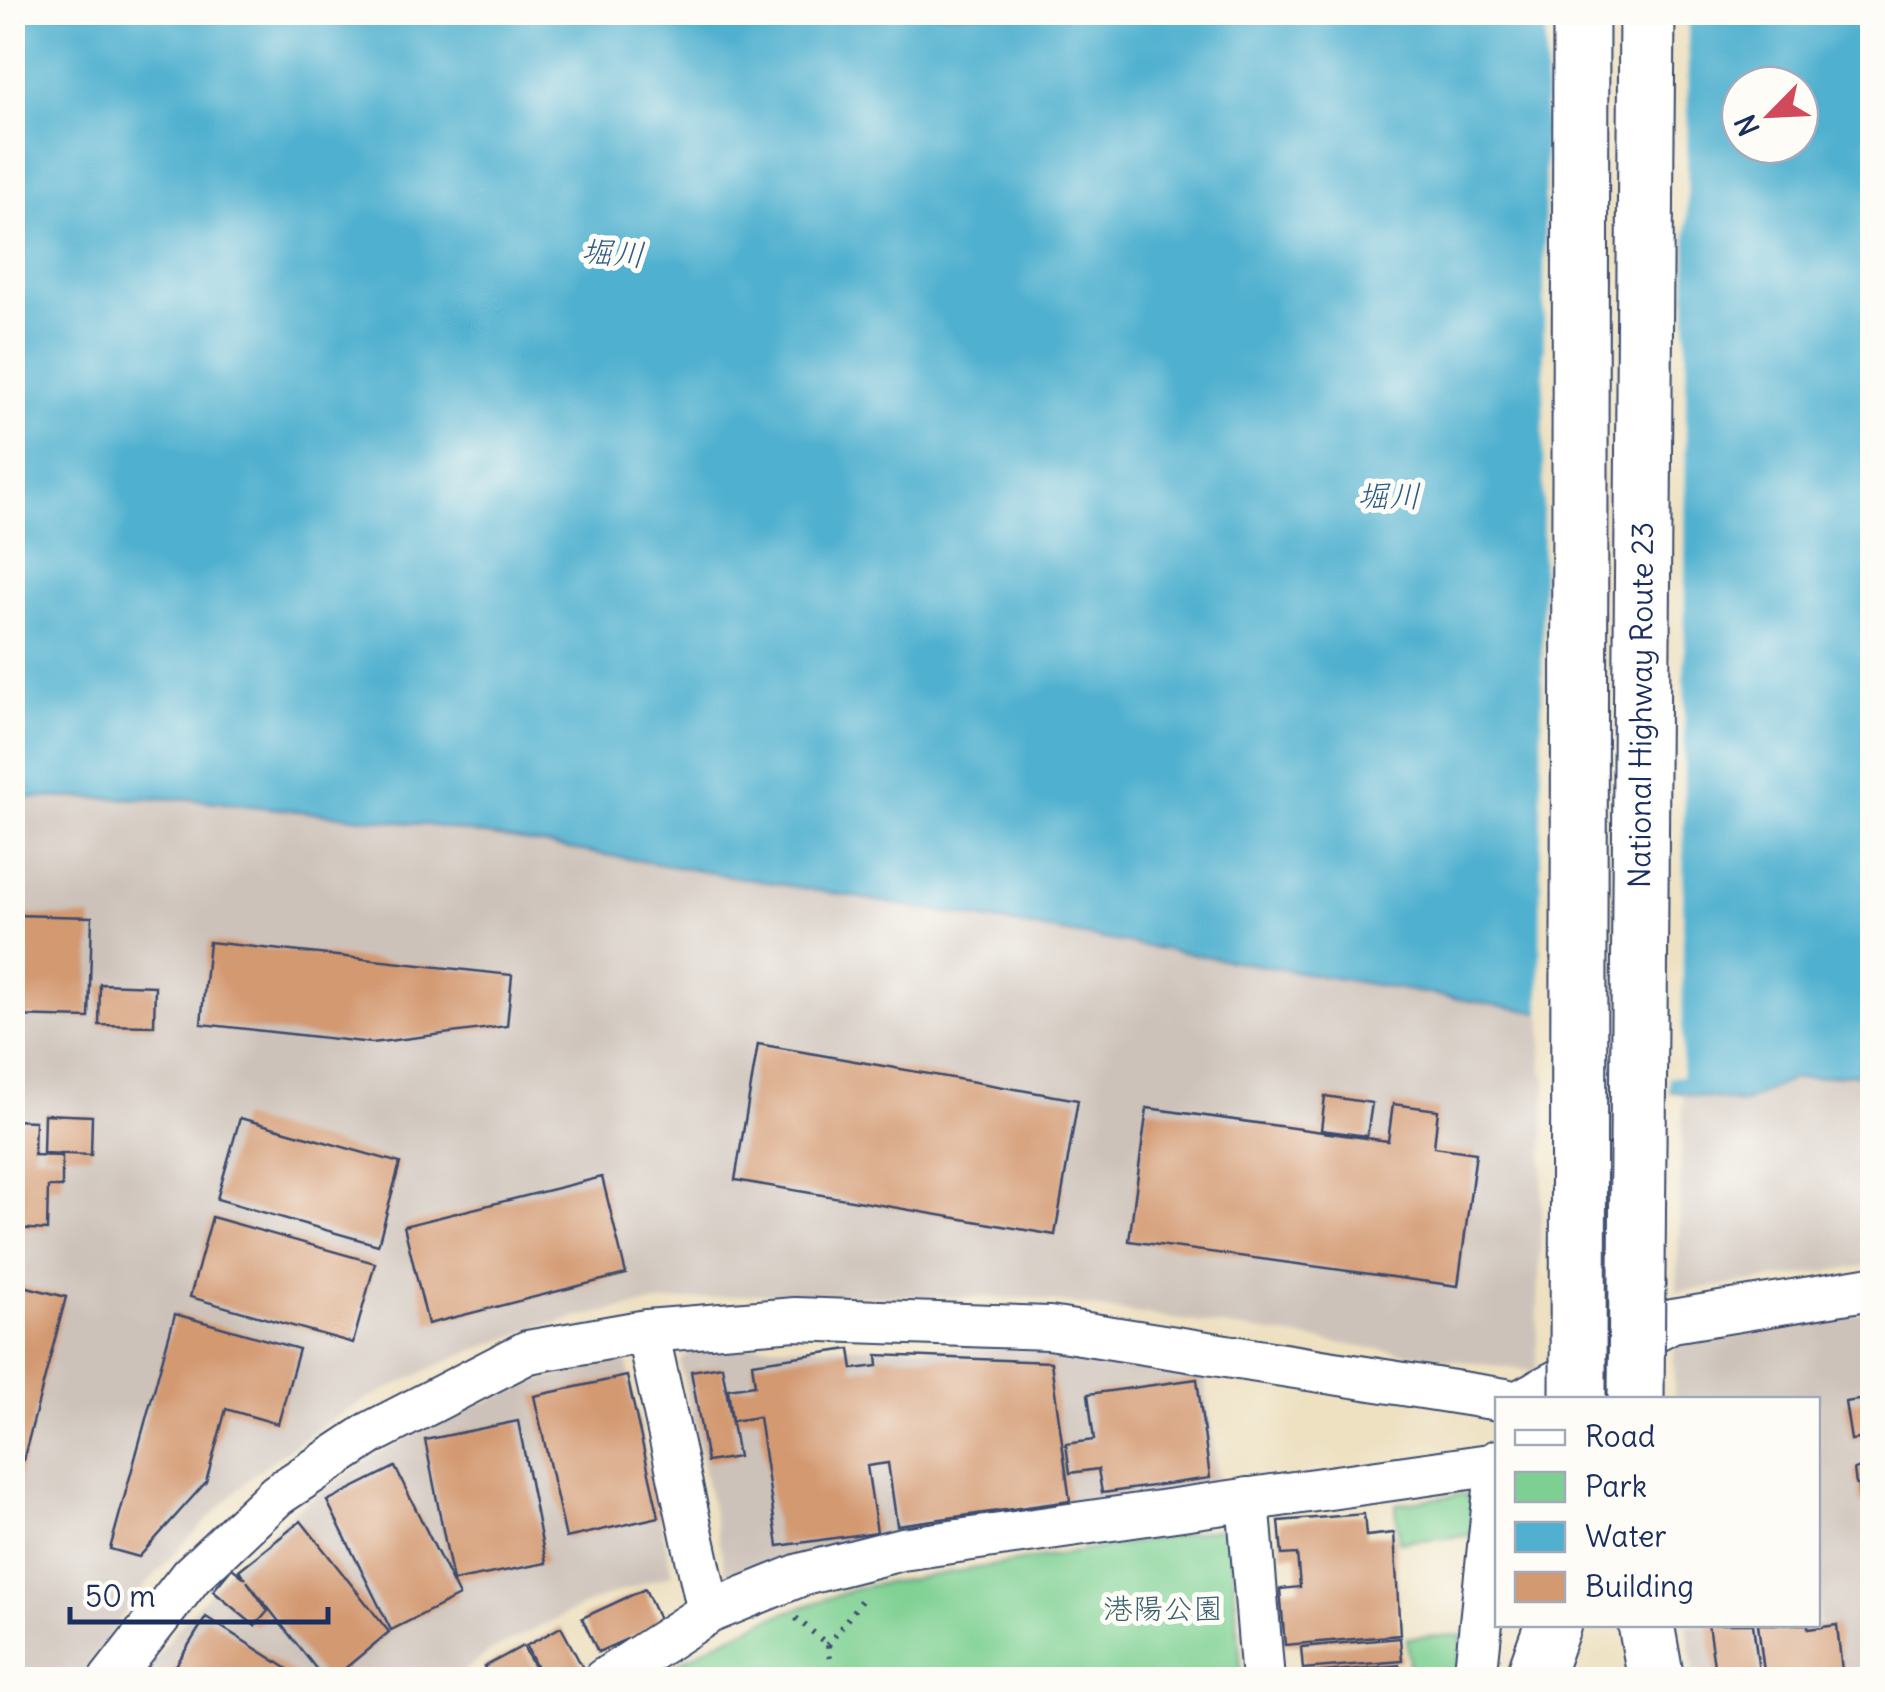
<svg xmlns="http://www.w3.org/2000/svg" width="1885" height="1692" viewBox="0 0 1885 1692" font-family="Delius,'Klee One',sans-serif">
  <style>
    .industrial { fill: #cdc2b9 }
    .green { fill: #7ed092; stroke: #4c8078; stroke-width: 2.5 }
    .water { fill: #50b0cf; stroke: #367096; stroke-width: 2.5; fill-rule: evenodd }
    .pier { fill: #eee1c2 }
    .building { fill: #d39971 }
    .lines { fill: none; stroke-linecap: round; stroke-linejoin: round }
    .minor-casing { stroke: #3b4a6d; stroke-width: 46 }
    .highway-casing { stroke: #3b4a6d; stroke-width: 59 }
    .path { stroke: #3b4a6d; stroke-width: 6; stroke-dasharray: 2.5 8; stroke-linecap: butt }
    .minor { stroke: #fff; stroke-width: 42 }
    .highway { stroke: #fff; stroke-width: 55 }
    .highway-bridge-casing { stroke: #3b4a6d; stroke-width: 59; stroke-linecap: butt }
    .highway-bridge { stroke: #fff; stroke-width: 55 }
    .labels { text-anchor: middle; stroke-width: 10; stroke-linejoin: round; paint-order: stroke }
    .street-label { font-size: 30px; fill: #1b2f5e; stroke: #fdfcf7 }
    .park-label { font-size: 30px; fill: #395f6e; stroke: #fdfcf7 }
    .water-label { font-size: 32px; font-style: italic; fill: #2e5c86; stroke: #fdfcf7 }
  </style>
  <rect width="100%" height="100%" fill="#fdfcf7"/>
  <filter id="ink" filterUnits="userSpaceOnUse"><feTurbulence type="fractalNoise" baseFrequency=".01" numOctaves="2"/><feDisplacementMap in="SourceGraphic" scale="20" xChannelSelector="R" yChannelSelector="G"/><feConvolveMatrix kernelMatrix="1 2 1 2 8 2 1 2 1" color-interpolation-filters="sRGB"/></filter>
  <filter id="wash" filterUnits="userSpaceOnUse"><feTurbulence type="fractalNoise" baseFrequency=".0048" numOctaves="4" result="noise"/><feDisplacementMap in="SourceGraphic" scale="40" xChannelSelector="R" yChannelSelector="G"/><feGaussianBlur stdDeviation="2.25" result="paint"/><feColorMatrix in="noise" values="0 0 0 0 0 0 0 0 0 0 0 0 0 0 0 0 0 1.4 0 .05"/><feComposite in="paint" operator="in"/></filter>
  <g filter="url(#wash)">
    <rect width="100%" height="100%" fill="#eee1c2"/>
    <g class="industrial">
      <path d="M13 797 188 799 428 825 1548 1014 1536 1372 1030 1298 755 1294 647 1304 583 1316 522 1333 456 1357 367 1399 324 1425 254 1474 185 1542 139 1593 79 1679 13 1680Z"/>
      <path d="M1856 1074 1872 1091V1265L1677 1292 1683 1093 1742 1103 1792 1079Z"/>
      <path d="M1872 1311V1679H1695L1687 1625 1818 1624V1400L1674 1399V1346L1722 1333Z"/>
      <path d="M751 1345 1028 1349 1204 1377 1219 1486 743 1585 727 1578 680 1362 689 1350Z"/>
      <path d="M626 1357 672 1574 593 1601 492 1650 454 1679 140 1680 176 1630 231 1567 296 1509 380 1452 454 1414 538 1381Z"/>
    </g>
    <g class="green">
      <path d="M1464 1494 1478 1508 1472 1535 1399 1542 1396 1504Z"/>
      <path d="M1217 1529 1230 1538 1242 1679 648 1680 715 1643 770 1618 862 1587Z"/>
      <path d="M1462 1635 1459 1679H1410L1407 1638Z"/>
    </g>
    <path class="water" d="M13 13H1872V1091L1856 1074 1792 1079 1742 1103 1547 1071 1548 1014 428 825 188 799 13 797ZM1740 85H1800V145H1740Z"/>
    <path class="pier" d="M1546 13H1688L1682 1076 1669 1077V1096L1546 1076 1542 1072 1543 1018 1540 1017Z"/>
    <g id="blocks">
      <g class="building">
        <path d="M12 915 92 917 89 1018 12 1016Z"/>
        <path d="M209 942 512 975 507 1026 372 1043 201 1024Z"/>
        <path d="M100 984 155 986 154 1026 99 1025Z"/>
        <path d="M758 1044 1078 1100 1055 1235 735 1180Z"/>
        <path d="M1325 1096 1372 1103 1367 1136 1321 1130Z"/>
        <path d="M1393 1104 1438 1110 1434 1147 1476 1153 1458 1286 1129 1241 1147 1108 1388 1141Z"/>
        <path d="M44 1114 92 1116 91 1155 43 1153Z"/>
        <path d="M240 1118 400 1163 378 1245 217 1199Z"/>
        <path d="M12 1120 35 1121 34 1155 62 1156V1187H48L47 1230 12 1228Z"/>
        <path d="M602 1177 626 1274 428 1324 404 1226Z"/>
        <path d="M212 1217 375 1263 353 1343 190 1297Z"/>
        <path d="M12 1283 66 1297 14 1495H12Z"/>
        <path d="M175 1314 299 1349 278 1424 226 1409 206 1482 139 1557 110 1549Z"/>
        <path d="M850 1349 853 1369 878 1366 877 1355 1051 1362 1070 1501 897 1525 888 1463 867 1466 877 1532 778 1546 759 1417 732 1421 728 1389 755 1385 752 1363Z"/>
        <path d="M722 1366 738 1457 707 1462 691 1371Z"/>
        <path d="M627 1376 659 1517 566 1538 534 1396Z"/>
        <path d="M1197 1379 1210 1478 1102 1493 1098 1469 1070 1473 1066 1444 1094 1440 1088 1394Z"/>
        <path d="M1872 1398V1437L1851 1440 1845 1402Z"/>
        <path d="M518 1421 546 1563 453 1581 425 1440Z"/>
        <path d="M1872 1466V1483L1856 1485 1854 1469Z"/>
        <path d="M395 1467 459 1596 391 1630 327 1501Z"/>
        <path d="M1872 1486V1502L1860 1504 1858 1488Z"/>
        <path d="M1364 1514 1366 1536 1394 1533 1400 1635 1285 1645 1280 1589 1300 1587 1297 1554 1282 1555 1279 1521Z"/>
        <path d="M301 1521 389 1632 331 1680H325L247 1581 268 1611 255 1626 213 1591 232 1568 246 1579 239 1570Z"/>
        <path d="M645 1589 661 1624 598 1652 582 1618Z"/>
        <path d="M206 1617 294 1673 290 1680H167Z"/>
        <path d="M1708 1624H1753L1760 1680H1716Z"/>
        <path d="M1758 1624H1808V1629L1837 1625 1843 1680H1765Z"/>
        <path d="M561 1627 585 1672 571 1680H543L526 1646Z"/>
        <path d="M1400 1638 1402 1661 1303 1669 1301 1647Z"/>
        <path d="M523 1646 541 1680H491L484 1667Z"/>
        <path d="M1399 1665 1400 1680H1288L1287 1675Z"/>
      </g>
    </g>
  </g>
  <g filter="url(#ink)">
    <use href="#blocks" fill-opacity="0" stroke="#3b4a6d" stroke-width="2.5"/>
    <g class="lines">
      <g class="minor-casing">
        <g id="minor">
          <path d="M647 1331 709 1612"/>
          <path d="M1522 1400 1672 1321 1872 1288"/>
          <path d="M1248 1499 1263 1680"/>
          <path d="M110 1680 191 1576 277 1495 371 1433 528 1352 647 1331 795 1319 1049 1328 1505 1400"/>
          <path d="M604 1680 709 1612 800 1575 902 1549 1497 1464"/>
          <path d="M1475 1680 1498 1461"/>
        </g>
      </g>
      <g class="highway-casing">
        <g id="highway">
          <path d="M1646 1624 1656 1680"/>
          <path d="M1533 1680 1553 1624"/>
        </g>
      </g>
      <g class="path">
        <path d="M796 1618 828 1645 833 1680"/>
        <path d="M828 1645 863 1598"/>
      </g>
      <use href="#minor" class="minor"/>
      <use href="#highway" class="highway"/>
      <g class="highway-bridge-casing">
        <g id="highway-bridge">
          <path d="M1578 1400 1581 12"/>
          <path id="s1" d="M1636 1400 1647 12"/>
        </g>
      </g>
      <use href="#highway-bridge" class="highway-bridge"/>
    </g>
  </g>
  <g class="labels">
    <g class="street-label">
      <text dy="10" stroke="none"><textPath href="#s1" startOffset="695">National Highway Route 23</textPath></text>
    </g>
    <g class="park-label">
      <text x="1163" y="1619">港陽公園</text>
    </g>
    <g class="water-label">
      <text transform="translate(613 253) rotate(4)" y="11">堀川</text>
      <text x="1389" y="507">堀川</text>
    </g>
  </g>
  <rect width="1885" height="1692" fill="none" stroke="#fdfcf7" stroke-width="50"/>
  <rect x="1495" y="1397" width="325" height="230" fill="#fdfcf7" stroke="#a3aaba" stroke-width="2.5"/>
  <rect x="1515" y="1430" width="50" height="15" fill="#ffffff" stroke="#a3aaba" stroke-width="2.5"/>
  <text x="1585" y="1447" font-size="30" fill="#1b2f5e">Road</text>
  <rect x="1515" y="1472" width="50" height="30" fill="#7ed092" stroke="#a3aaba" stroke-width="2.5"/>
  <text x="1585" y="1497" font-size="30" fill="#1b2f5e">Park</text>
  <rect x="1515" y="1522" width="50" height="30" fill="#50b0cf" stroke="#a3aaba" stroke-width="2.5"/>
  <text x="1585" y="1547" font-size="30" fill="#1b2f5e">Water</text>
  <rect x="1515" y="1572" width="50" height="30" fill="#d39971" stroke="#a3aaba" stroke-width="2.5"/>
  <text x="1585" y="1597" font-size="30" fill="#1b2f5e">Building</text>
  <g transform="translate(1770 115) rotate(246)"><circle r="48" fill="#fdfcf7" stroke="#a3aaba" stroke-width="2.5"/>
  <path d="M0-8L18 38L0 25L-18 38Z" fill="#d1495b"/>
  <text y="-15" font-size="28" font-weight="bold" text-anchor="middle" fill="#1b2f5e">N</text>
  </g>
  <path d="M70 1607v15h258v-15" fill="none" stroke="#1b2f5e" stroke-width="5"/>
  <text x="85" y="1607" font-size="30" fill="#1b2f5e" stroke="#fdfcf7" stroke-width="8" paint-order="stroke">50 m</text>
</svg>
